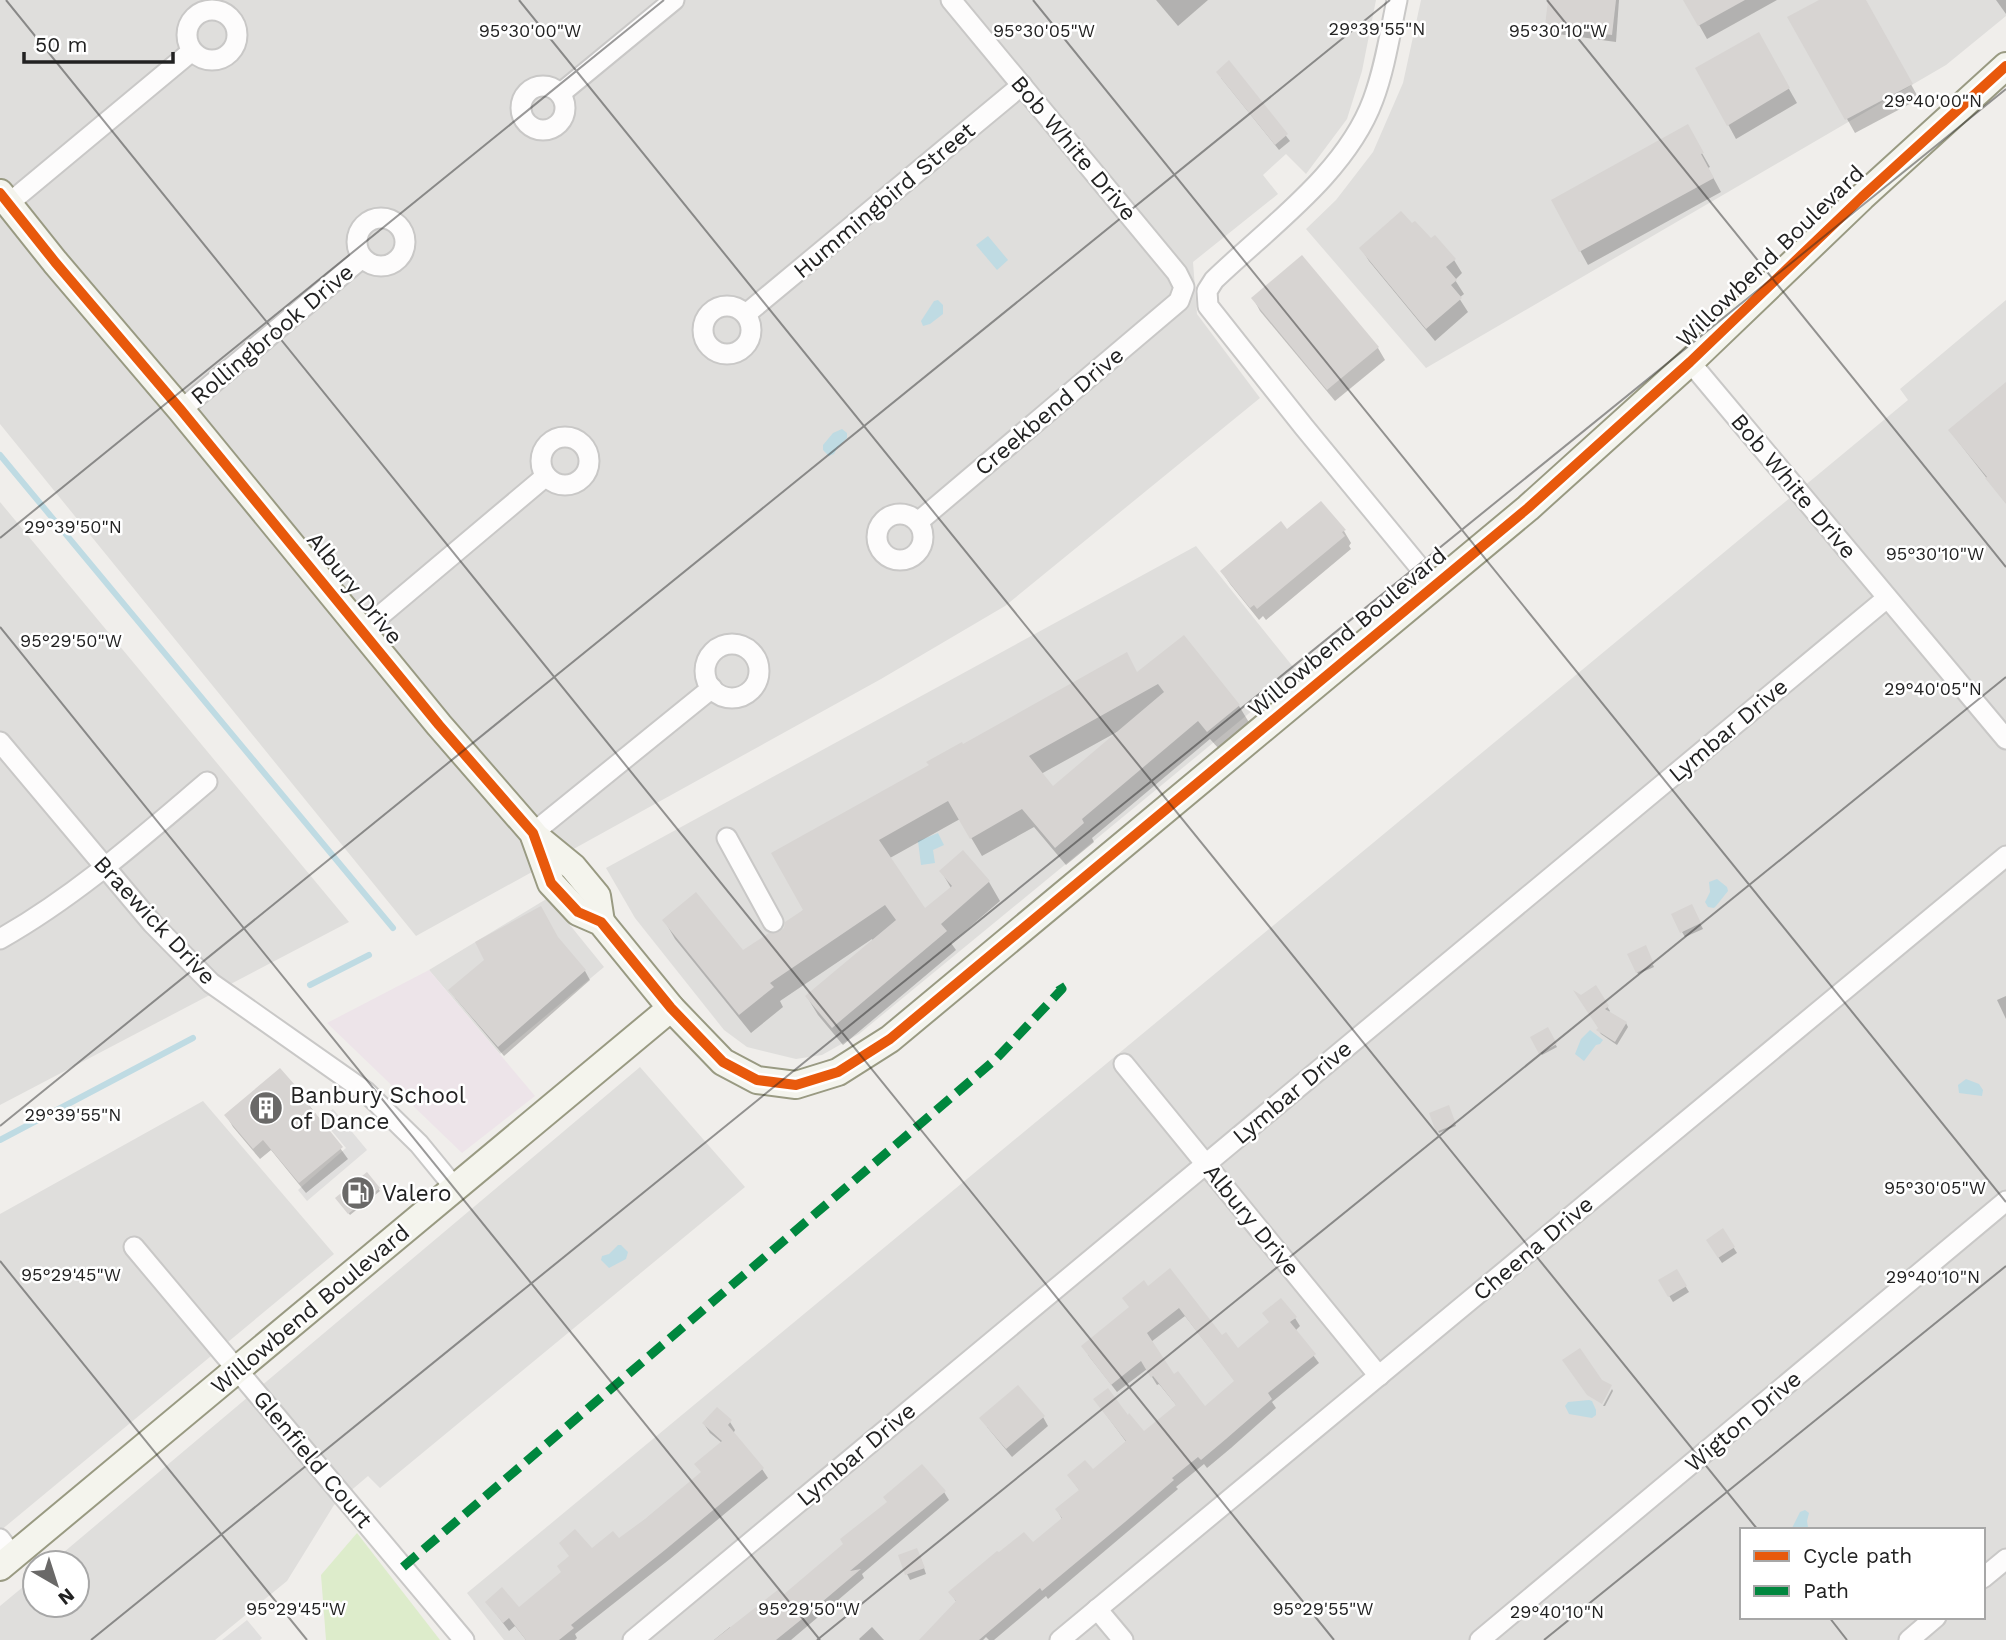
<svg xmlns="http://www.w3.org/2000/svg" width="2006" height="1640" viewBox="0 0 2006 1640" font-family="'Work Sans',sans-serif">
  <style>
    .residential { fill: #dfdedc; fill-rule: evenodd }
    .industrial { fill: #ede4e9 }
    .grass { fill: #ddeccb }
    .parking { fill: #e0dfde }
    .water { fill: #bfdbe3 }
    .shadow { fill: #0003; fill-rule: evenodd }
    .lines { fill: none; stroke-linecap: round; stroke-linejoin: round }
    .stream { stroke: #bfdbe3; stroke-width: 6 }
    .building { fill: #d7d4d2; fill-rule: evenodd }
    .street-casing { stroke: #c9c8c7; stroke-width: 23 }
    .secondary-casing { stroke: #999a82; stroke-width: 30 }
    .street { stroke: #fdfcfc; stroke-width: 19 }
    .secondary { stroke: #f4f4ed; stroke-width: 26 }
    .quiet { stroke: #00873e; stroke-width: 9; stroke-dasharray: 18 9; stroke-linecap: butt }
    .cycleway-casing { stroke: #fff; stroke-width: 15 }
    .cycleway { stroke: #e8590c; stroke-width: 10 }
    .ticks { fill: none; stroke: #222; stroke-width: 2; stroke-opacity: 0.45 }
    .labels { text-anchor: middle; stroke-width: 5; stroke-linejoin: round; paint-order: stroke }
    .street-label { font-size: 23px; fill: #222; stroke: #fff }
    .poi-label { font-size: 23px; fill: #222; stroke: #fff; text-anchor: start }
    .ticks-label { font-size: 18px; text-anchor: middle; fill: #222; stroke: #fff; stroke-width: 5; stroke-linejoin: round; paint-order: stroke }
  </style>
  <rect width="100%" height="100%" fill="#f0eeeb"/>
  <g class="residential">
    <path d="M0 0H1376L1362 71 1347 119 1306 174 1286 154 1263 175 1278 194 1193 262 1197 314 1260 398 1005 606 881 679 416 936 0 424Z"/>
    <path d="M1421 0H2006V16L1946 65 1426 368 1306 229 1336 200 1373 152 1403 83Z"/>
    <path d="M2006 300V1640H504L467 1593 1908 400 1900 389ZM1742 1530H1983V1617H1742Z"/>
    <path d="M0 502 349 922 0 1105Z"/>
    <path d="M1196 546 1298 673 859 1034 822 1055 796 1059 747 1047 724 1030 635 918 606 868Z"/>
    <path d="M548 898 604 967 500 1054 429 970Z"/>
    <path d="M640 1067 745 1187 380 1488 368 1476 334 1505 287 1581 215 1640H0V1606L35 1577V1605H77V1563H51Z"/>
    <path d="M203 1101 334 1254 0 1531V1214Z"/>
  </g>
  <path class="industrial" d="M429 970 535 1096 462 1153 327 1023Z"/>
  <path class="grass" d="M357 1533 440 1640H326L321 1575Z"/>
  <g class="parking">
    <path d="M333 1109 367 1150 307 1201 298 1190 346 1148 321 1118Z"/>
    <path d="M247 1620 262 1638 260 1640H222Z"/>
  </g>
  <g class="water">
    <path d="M988 236 1008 260 997 270 976 245Z"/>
    <path d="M938 300 943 305V314L930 324 923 326 921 321 934 301Z"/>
    <path d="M842 429 847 433V438L837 448 834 454 829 456 823 450V445L833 433Z"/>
    <path d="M938 833 944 845 933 850 935 863 921 865 918 841Z"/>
    <path d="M1717 879 1727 887 1728 891 1716 906 1714 908 1708 907 1705 902 1710 892 1709 882Z"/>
    <path d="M1590 1030 1603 1040 1600 1044 1596 1045 1584 1061 1575 1054 1581 1039Z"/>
    <path d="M1966 1079 1979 1084 1983 1090 1982 1096 1959 1093 1958 1085Z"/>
    <path d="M618 1245H621L628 1252 626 1259 609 1268 601 1260 602 1256 609 1254Z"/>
    <path d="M1589 1400 1592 1401 1596 1410V1415L1592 1418 1569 1414 1565 1406 1568 1402Z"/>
    <path d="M1805 1510 1809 1513 1807 1521 1808 1527 1804 1530H1791L1800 1512Z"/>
  </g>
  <g class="shadow">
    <path d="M1156 0H1208L1178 26Z"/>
    <path d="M1550 0H1619L1616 42 1551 33 1547 26Z"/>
    <path d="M1685 0H1777L1707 39Z"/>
    <path d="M1822 0H1865L1919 99 1855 133 1790 18Z"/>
    <path d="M1996 0H2006V14Z"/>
    <path d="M1758 34 1797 103 1736 139 1698 69Z"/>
    <path d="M1229 63 1290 141 1279 150 1221 78Z"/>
    <path d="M1687 127 1710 167 1708 168 1721 192 1588 265 1553 201Z"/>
    <path d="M1361 248 1454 260 1462 273 1455 280 1464 294 1459 298 1468 312 1435 341 1369 261Z"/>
    <path d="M1253 298 1378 348 1385 360 1335 401 1260 311Z"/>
    <path d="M2006 384V503L1950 431Z"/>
    <path d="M1344 531 1351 543 1349 546 1351 549 1266 620 1263 616 1259 620 1230 584 1222 572 1287 532Z"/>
    <path d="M1137 674 1239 706 1250 724 1219 749 1210 739 1092 838 1094 842 1066 865 1034 827 982 856 960 819 890 858 925 911 951 888 941 871 963 853 989 882 1000 901 951 943 956 950 843 1045 818 1015 807 997 873 941 872 939 780 1001 783 1007 751 1033 675 939 664 920 743 953 780 934 963 746ZM1117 732 1118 733 1053 788 1041 774Z"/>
    <path d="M1694 912 1703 929 1685 937 1682 932Z"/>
    <path d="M557 939 585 971 590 980 504 1056 456 999 450 990Z"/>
    <path d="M1645 948 1654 967 1638 974 1629 955Z"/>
    <path d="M1595 988 1610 1011 1608 1013 1626 1023 1628 1027 1617 1045 1601 1034 1598 1030 1600 1028 1582 997Z"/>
    <path d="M2006 996V1019L1997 1000Z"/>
    <path d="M1547 1029 1557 1047 1542 1055 1532 1037Z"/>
    <path d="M307 1102 348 1159 306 1193 271 1150 260 1159 233 1127 226 1115Z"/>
    <path d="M1448 1107 1456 1126 1439 1133 1431 1114Z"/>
    <path d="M367 1174 380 1191 350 1215 339 1201Z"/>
    <path d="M1723 1231 1737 1253 1722 1263 1708 1241Z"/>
    <path d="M1170 1271 1222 1337 1238 1351 1295 1318 1300 1326 1295 1331 1319 1363 1272 1402 1276 1408 1231 1448 1207 1468 1204 1464 1176 1487 1178 1489 1048 1599 1046 1596 994 1640H989L986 1637 983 1640H921L957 1603 950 1592 1032 1545 1062 1519 1057 1510 1080 1491 1069 1476 1093 1472 1127 1443 1095 1400 1127 1417 1144 1433 1177 1406 1159 1384 1157 1385 1147 1369 1117 1392 1088 1355 1147 1288ZM1185 1316 1236 1382 1205 1408 1173 1377 1151 1342Z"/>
    <path d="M1676 1271 1689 1292 1673 1302 1660 1281Z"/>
    <path d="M1612 1389 1613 1391 1605 1406H1603Z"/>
    <path d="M1043 1417 1048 1426 1012 1457 987 1427Z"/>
    <path d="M730 1422 735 1430 733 1434 762 1469 768 1478 670 1559 575 1634 577 1638 575 1640H526L515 1626 509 1631 487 1602 518 1610 591 1550 619 1541 702 1473 722 1443 710 1433 704 1424Z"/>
    <path d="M944 1492 949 1500 862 1574 864 1578 791 1640H714L730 1627 731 1629 783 1597Z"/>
    <path d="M920 1556 926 1574 910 1580 907 1574Z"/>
    <path d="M872 1627 884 1640H860L859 1639Z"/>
  </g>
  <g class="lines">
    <g class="stream">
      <path d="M0 455 393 928"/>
      <path d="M310 985 369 955"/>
      <path d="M0 1140 193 1038"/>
    </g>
  </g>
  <g class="building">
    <path d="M1548 0H1616L1612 35 1545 26Z"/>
    <path d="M1683 0H1745L1698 26Z"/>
    <path d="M1819 0H1866L1913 84 1845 120 1787 17Z"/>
    <path d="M1759 32 1790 88 1727 126 1695 68Z"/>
    <path d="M1229 60 1288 134 1275 145 1216 72Z"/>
    <path d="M1688 124 1704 153 1701 154 1714 178 1579 252 1551 200Z"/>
    <path d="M1401 211 1412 223 1415 221 1431 238 1435 235 1456 259 1446 267 1457 280 1451 285 1462 298 1426 329 1359 248Z"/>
    <path d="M1302 255 1379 347 1327 390 1251 298Z"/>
    <path d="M2006 382V504L1985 478 1987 477 1948 430Z"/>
    <path d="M1321 501 1346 530 1342 532 1345 536 1257 609 1254 605 1250 608 1220 571 1281 521 1287 529Z"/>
    <path d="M1184 635 1240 705 1207 732 1198 721 1082 819 1084 823 1055 848 1022 809 970 839 948 801 879 840 925 908 952 886 939 871 963 850 990 881 941 924 947 931 832 1028 805 996 896 920 885 905 770 983 774 987 739 1015 662 920 696 892 743 950 769 933 779 932 784 928 785 922 803 910 771 853 929 765 926 762 962 742 963 744 1127 652 1137 672ZM1158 684 1164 692 1053 786 1029 756Z"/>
    <path d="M1692 904 1701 923 1680 933 1671 914Z"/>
    <path d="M541 906 558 937 586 970 498 1047 448 990 484 960 475 942Z"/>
    <path d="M1646 945 1654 964 1636 973 1627 954Z"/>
    <path d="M1596 985 1609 1006 1605 1009 1627 1022 1615 1042 1596 1030 1598 1028 1573 990 1581 995Z"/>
    <path d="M1548 1027 1557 1044 1539 1054 1530 1037Z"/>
    <path d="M280 1068 309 1101 307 1103 343 1147 299 1183 263 1140 253 1149 224 1115Z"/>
    <path d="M1449 1105 1456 1124 1436 1132 1429 1113Z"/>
    <path d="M367 1172 380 1188 348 1214 335 1198Z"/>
    <path d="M1723 1228 1735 1247 1718 1258 1706 1240Z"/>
    <path d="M1170 1268 1222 1335 1226 1332 1238 1348 1269 1322 1262 1313 1281 1298 1297 1317 1290 1322 1316 1354 1268 1393 1272 1399 1226 1439 1201 1460 1198 1457 1172 1478 1174 1480 1125 1522 1042 1591 1040 1588 979 1640H919L956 1601 948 1592 997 1551 999 1552 1024 1532 1033 1542 1062 1518 1055 1509 1079 1490 1067 1475 1085 1460 1093 1469 1126 1441 1093 1399 1108 1388 1128 1415 1129 1413 1144 1431 1176 1405 1153 1376 1151 1378 1141 1361 1111 1385 1081 1346 1129 1307 1122 1298 1144 1280 1148 1286ZM1179 1308 1234 1381 1205 1406 1178 1371 1174 1374 1147 1333Z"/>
    <path d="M1677 1269 1687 1286 1668 1297 1658 1280Z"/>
    <path d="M1580 1348 1602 1380 1612 1385 1602 1404 1587 1395 1562 1360Z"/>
    <path d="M1018 1385 1045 1416 1006 1449 979 1418Z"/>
    <path d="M717 1407 732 1420 728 1425 764 1468 665 1550 571 1625 574 1628 559 1640H526L509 1618 503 1623 485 1602 502 1587 519 1607 561 1572 557 1566 569 1556 559 1543 575 1529 592 1548 613 1531 619 1538 645 1519 701 1472 694 1464 722 1441 702 1423Z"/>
    <path d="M922 1464 946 1491 850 1571 861 1569 802 1619 776 1640H714L779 1589 783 1595 843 1544 840 1539 887 1502 883 1497Z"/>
    <path d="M917 1548 925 1568 905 1575 898 1555Z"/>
  </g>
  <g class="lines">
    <g class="street-casing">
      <g id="street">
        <path d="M1397 0C1390 33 1385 68 1373 100 1346 173 1269 227 1214 280L1207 291 1208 306 1304 427 1435 586"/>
        <circle cx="212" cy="35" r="25"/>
        <circle cx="543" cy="108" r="22"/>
        <path d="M561 93 674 0"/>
        <path d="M8 204 192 51"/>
        <circle cx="381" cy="242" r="24"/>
        <circle cx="727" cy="330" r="24"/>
        <path d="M746 314 1022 85"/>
        <path d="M1690 362 2006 739"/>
        <path d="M181 410 362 258"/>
        <circle cx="565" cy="461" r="24"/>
        <circle cx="900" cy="537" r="23"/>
        <path d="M918 522 1179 301 1184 287 1177 273 951 0"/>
        <path d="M363 630 546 476"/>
        <circle cx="732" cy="671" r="27"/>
        <path d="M0 742 152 923 211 983 366 1092 419 1144 455 1188"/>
        <path d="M533 833 712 688"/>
        <path d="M727 838 773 922"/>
        <path d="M0 939C76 896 141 838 207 782"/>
        <path d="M1124 1064 1379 1376"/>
        <path d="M134 1247 464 1640"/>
        <path d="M0 1539 13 1556"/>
        <path d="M1983 1578 2006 1559"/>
        <path d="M1097 1609 1123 1640"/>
        <path d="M633 1640 1887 598"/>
        <path d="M1060 1640 2006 856"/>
        <path d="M1480 1640 2006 1201"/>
        <path d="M1909 1640 1936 1617"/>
      </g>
    </g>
    <g class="secondary-casing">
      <g id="secondary">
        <path d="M0 193 55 262 181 410 439 725 533 833 551 883 578 912 601 922 671 1008 723 1062 757 1080 796 1085 838 1072 890 1039 1528 508 1690 362 1862 197 2006 66"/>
        <path d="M534 835 573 867 597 896 601 922"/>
        <path d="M0 1567 671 1008"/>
      </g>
    </g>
    <use href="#street" class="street"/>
    <use href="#secondary" class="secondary"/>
    <path class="quiet" d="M403 1567 996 1059 1062 989 1055 978"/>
    <g class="cycleway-casing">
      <path id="cycleway" d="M0 193 55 262 181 410 439 725 533 833 551 883 578 912 601 922 671 1008 723 1062 757 1080 796 1085 838 1072 890 1039 1528 508 1690 362 1862 197 2006 66"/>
    </g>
    <use href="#cycleway" class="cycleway"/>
  </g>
  <path class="ticks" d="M6 0 1334 1640M519 0 1758 1530M1033 0 2006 1202M1547 0 2006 567M0 538 664 0M0 627 820 1640M0 1126 1390 0M0 1261 307 1640M1829 1617 1847 1640M91 1640 2006 89M817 1640 2006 677M1544 1640 2006 1266"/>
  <defs>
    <g id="building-disc" transform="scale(1.75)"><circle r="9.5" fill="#6a6968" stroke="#fff"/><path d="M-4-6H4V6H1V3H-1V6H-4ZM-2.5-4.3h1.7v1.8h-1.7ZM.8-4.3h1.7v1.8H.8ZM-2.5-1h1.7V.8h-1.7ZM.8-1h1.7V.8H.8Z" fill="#fff"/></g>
    <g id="fuel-disc" transform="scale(1.75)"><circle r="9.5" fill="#6a6968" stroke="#fff"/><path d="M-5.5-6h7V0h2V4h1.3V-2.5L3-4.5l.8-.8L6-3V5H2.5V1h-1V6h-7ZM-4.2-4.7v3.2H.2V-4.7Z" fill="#fff"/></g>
  </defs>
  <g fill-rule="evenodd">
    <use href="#building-disc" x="266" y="1108"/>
    <use href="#fuel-disc" x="358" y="1193"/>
  </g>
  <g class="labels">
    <g class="street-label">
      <text transform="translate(1074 148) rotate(50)" y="8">Bob White Drive</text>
      <text transform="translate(884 200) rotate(-40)" y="8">Hummingbird Street</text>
      <text transform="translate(1770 256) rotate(-44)" y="8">Willowbend Boulevard</text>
      <text transform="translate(272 334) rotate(-40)" y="8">Rollingbrook Drive</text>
      <text transform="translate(1049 411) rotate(-40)" y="8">Creekbend Drive</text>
      <text transform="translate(1794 486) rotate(50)" y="8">Bob White Drive</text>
      <text transform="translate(355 588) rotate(51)" y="8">Albury Drive</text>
      <text transform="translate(1347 632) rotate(-40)" y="8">Willowbend Boulevard</text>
      <text transform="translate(1728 730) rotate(-40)" y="8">Lymbar Drive</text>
      <text transform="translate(155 920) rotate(47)" y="8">Braewick Drive</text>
      <text transform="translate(1292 1092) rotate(-40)" y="8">Lymbar Drive</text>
      <text transform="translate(1252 1220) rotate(51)" y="8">Albury Drive</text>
      <text transform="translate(1533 1248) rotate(-40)" y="8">Cheena Drive</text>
      <text transform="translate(310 1309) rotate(-40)" y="8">Willowbend Boulevard</text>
      <text transform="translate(1743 1421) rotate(-40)" y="8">Wigton Drive</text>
      <text transform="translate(856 1454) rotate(-40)" y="8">Lymbar Drive</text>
      <text transform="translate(313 1459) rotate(50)" y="8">Glenfield Court</text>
    </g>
    <g class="poi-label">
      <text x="290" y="1103">Banbury School<tspan x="290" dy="26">of Dance</tspan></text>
      <text x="382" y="1201">Valero</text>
    </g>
  </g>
  <g class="ticks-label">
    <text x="1377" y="35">29°39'55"N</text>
    <text x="530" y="37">95°30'00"W</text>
    <text x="1044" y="37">95°30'05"W</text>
    <text x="1558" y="37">95°30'10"W</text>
    <text x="1933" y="107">29°40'00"N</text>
    <text x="73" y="533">29°39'50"N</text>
    <text x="1935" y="560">95°30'10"W</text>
    <text x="71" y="647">95°29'50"W</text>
    <text x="1933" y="695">29°40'05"N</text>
    <text x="73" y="1121">29°39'55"N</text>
    <text x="1935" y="1194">95°30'05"W</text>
    <text x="71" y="1281">95°29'45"W</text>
    <text x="1933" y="1283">29°40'10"N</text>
    <text x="296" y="1615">95°29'45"W</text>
    <text x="809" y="1615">95°29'50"W</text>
    <text x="1323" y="1615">95°29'55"W</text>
    <text x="1557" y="1618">29°40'10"N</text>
  </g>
  <rect x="1740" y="1528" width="245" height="91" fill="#ffffff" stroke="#a7a7a7" stroke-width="2"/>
  <rect x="1754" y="1551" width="35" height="10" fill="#e8590c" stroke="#a7a7a7" stroke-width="2"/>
  <text x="1803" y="1563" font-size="21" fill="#222222">Cycle path</text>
  <rect x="1754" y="1586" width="35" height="10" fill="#00873e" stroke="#a7a7a7" stroke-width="2"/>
  <text x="1803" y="1598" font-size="21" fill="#222222">Path</text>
  <g transform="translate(56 1584) rotate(141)"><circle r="33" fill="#ffffff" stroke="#a7a7a7" stroke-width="2"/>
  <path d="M0-5L12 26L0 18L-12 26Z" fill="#6a6968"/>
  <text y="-10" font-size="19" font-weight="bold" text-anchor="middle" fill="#222222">N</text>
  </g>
  <path d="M24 52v10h149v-10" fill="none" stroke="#222222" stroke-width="3.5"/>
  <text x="35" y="52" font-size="21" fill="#222222" stroke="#ffffff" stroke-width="5" paint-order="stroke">50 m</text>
</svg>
